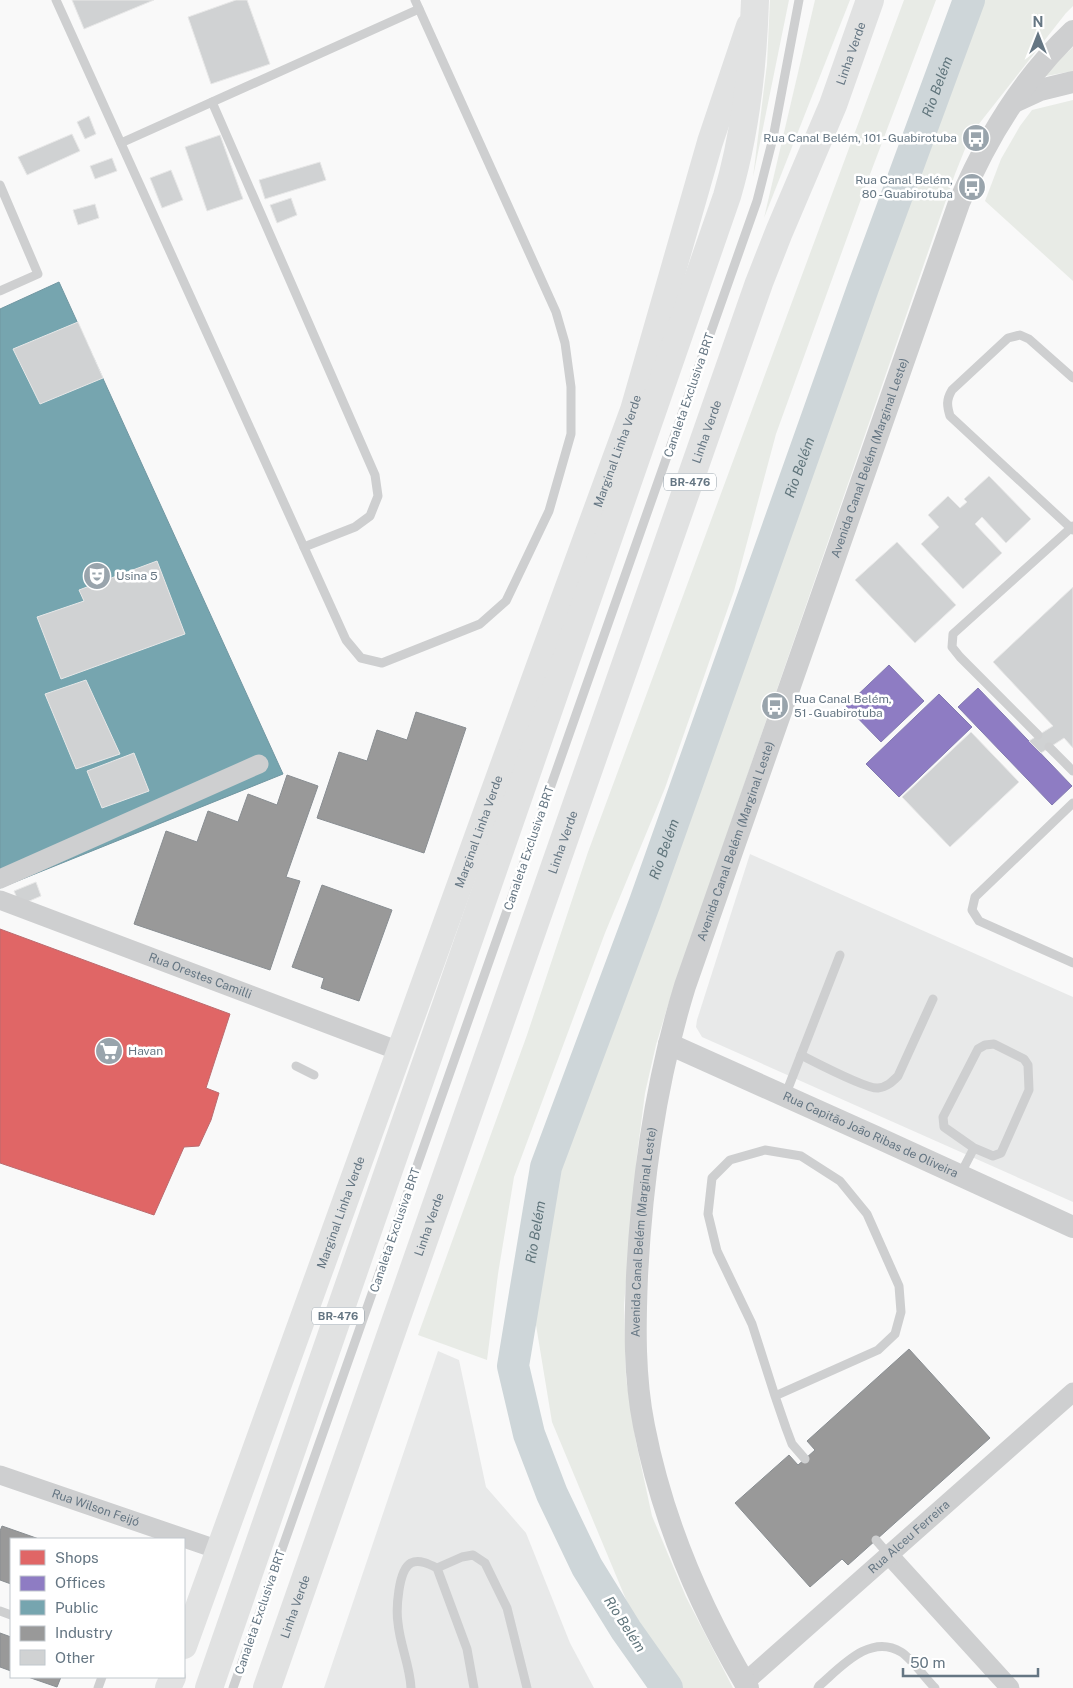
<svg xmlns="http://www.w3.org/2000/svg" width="1073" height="1688" viewBox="0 0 1073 1688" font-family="'Public Sans',sans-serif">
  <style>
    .built { fill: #e8e9e9 }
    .green { fill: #e8ebe6 }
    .shops { fill: #e06666; stroke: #bb6b6f }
    .offices { fill: #8e7cc3; stroke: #827ab0 }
    .public { fill: #76a5af; stroke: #7197a2 }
    .industry { fill: #999; stroke: #898e92 }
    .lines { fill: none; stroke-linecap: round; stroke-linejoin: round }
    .river { stroke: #ced6d9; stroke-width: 32 }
    .building { fill: #d0d2d3; stroke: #e8e8e8 }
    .service { stroke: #cecfd0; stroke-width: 9 }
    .minor { stroke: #cecfd0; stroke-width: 19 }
    .tertiary { stroke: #cecfd0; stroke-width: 22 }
    .secondary { stroke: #e1e2e2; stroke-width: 26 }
    .trunk { stroke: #e1e2e2; stroke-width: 28 }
    .labels { text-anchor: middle; stroke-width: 5; stroke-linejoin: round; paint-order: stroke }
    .shield { fill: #fff; stroke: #939fa8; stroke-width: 1 }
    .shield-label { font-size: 11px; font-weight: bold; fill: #657683 }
    .street-label { font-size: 12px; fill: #657683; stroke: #fff }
    .poi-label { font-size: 12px; fill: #657683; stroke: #fff; text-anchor: start }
    .water-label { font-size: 14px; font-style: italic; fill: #60757c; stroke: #fff }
  </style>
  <rect width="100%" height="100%" fill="#f9f9f9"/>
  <g class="built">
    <path d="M750 854 1073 997V1202L702 1037 696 1027 697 1020Z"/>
    <path d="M438 1351 459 1360 486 1487 526 1533 570 1643 594 1688H324Z"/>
  </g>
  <g class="green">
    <path d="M770 0H789L753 177 767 64Z"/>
    <path d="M815 0H850L764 218Z"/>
    <path d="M904 0H936L869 177 776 434 734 591 665 788 605 933 514 1177 498 1274 487 1360 418 1335 527 1035 588 852Z"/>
    <path d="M983 0H1073V6L1066 13 971 134 955 174 668 1005 656 1045 645 1093 637 1155 624 1305 626 1378 636 1442 652 1516 686 1597 733 1688H678L640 1633 552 1422 534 1313 554 1171 635 952 918 159Z"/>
    <path d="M1073 47V71L1041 77Z"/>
    <path d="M1073 100V281L985 201 1001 159 1020 126 1032 110Z"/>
  </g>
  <path class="shops" d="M0 929 230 1014 206 1088 219 1093 211 1120 199 1146 184 1147 154 1215 0 1163Z"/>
  <g class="offices">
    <path d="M889 665 924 701 881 742 846 706Z"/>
    <path d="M978 688 1072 786 1052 805 958 707Z"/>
    <path d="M939 694 972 727 899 797 866 764Z"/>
  </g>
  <path class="public" d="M59 282 283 774 0 888V309Z"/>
  <g class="industry">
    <path d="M416 712 466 728 424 853 317 818 339 752 367 761 377 730 407 740Z"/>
    <path d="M287 775 318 786 286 877 300 881 270 970 134 924 166 831 197 842 208 811 238 822 248 794 277 805Z"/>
    <path d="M322 885 392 910 359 1001 321 988 324 978 292 967Z"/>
    <path d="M909 1349 990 1438 848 1565 842 1559 810 1587 735 1503 789 1455 798 1465 805 1459 815 1450 807 1441Z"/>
    <path d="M2 1526 39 1539H11V1584L0 1580V1531Z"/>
    <path d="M0 1633 11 1637V1671L0 1667Z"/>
    <path d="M28 1677H61L57 1687Z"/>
  </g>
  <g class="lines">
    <path class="river" id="s1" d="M667 1688 626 1630 587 1567 552 1494 529 1434 513 1366 546 1167 645 902 864 285 969 0"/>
  </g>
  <g class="building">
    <path d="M72 0H154L84 29Z"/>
    <path d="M236 0H247L270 64 211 84 188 17Z"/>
    <path d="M89 116 96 134 85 139 77 122Z"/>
    <path d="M72 134 80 151 27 175 18 157Z"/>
    <path d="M220 135 243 199 207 211 185 147Z"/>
    <path d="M112 158 117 171 95 179 90 166Z"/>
    <path d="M320 162 326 180 265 199 259 180Z"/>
    <path d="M171 170 183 200 162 208 150 178Z"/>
    <path d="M291 198 297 215 277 223 270 205Z"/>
    <path d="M95 204 99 218 78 225 73 210Z"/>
    <path d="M78 322 103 378 40 404 13 349Z"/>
    <path d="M989 476 1031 519 1006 543 982 517 975 524 1002 553 963 589 921 544 939 527 928 515 948 496 960 508 967 502 964 499Z"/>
    <path d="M897 542 956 605 915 643 855 580Z"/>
    <path d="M157 561 185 634 61 679 37 617 84 601 79 590Z"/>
    <path d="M1073 587V748L1064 738 1041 753 1029 741 1053 726 993 662Z"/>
    <path d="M86 680 120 754 76 769 45 694Z"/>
    <path d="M971 732 1019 782 950 847 902 797Z"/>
    <path d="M134 753 149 791 102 808 87 771Z"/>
    <path d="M36 882 41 896 20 905 14 891Z"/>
  </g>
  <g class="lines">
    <g class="service">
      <path d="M56 0 346 640 361 658 382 663 480 624 506 601 549 511 571 434V387L565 343 556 312 415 0"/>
      <path d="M212 102 375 475 378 496 370 516 355 527 304 547"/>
      <path d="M121 143 419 9"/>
      <path d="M0 185 38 274 0 291"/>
      <path d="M1073 378 1029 339 1020 335 1008 338 952 390C946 400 947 406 950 416L1073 530"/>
      <path d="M1038 735 960 657 952 647 953 634 1073 526"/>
      <path d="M1049 747 1073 771"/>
      <path d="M1073 803 975 897 972 910 979 921 1073 963"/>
      <path d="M801 1055C815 1062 866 1089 878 1088 887 1087 892 1082 898 1076L933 999"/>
      <path d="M296 1066 314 1075"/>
      <path d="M785 1096 840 955"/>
      <path d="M960 1175 974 1148 944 1127 943 1117 978 1049 985 1045 994 1044 1024 1059 1028 1065 1029 1090 1001 1153 993 1156 974 1148"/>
      <path d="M775 1396 878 1350 895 1334 901 1312 899 1286 867 1214 840 1181 801 1156 765 1150 730 1160 712 1178 708 1214 717 1251 752 1324 775 1396 786 1428 792 1444 805 1459"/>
      <path d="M876 1540 889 1555"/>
      <path d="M437 1568 462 1557 473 1555 485 1563 507 1608 527 1688"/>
      <path d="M0 1611 11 1615"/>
      <path d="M98 1688 102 1677"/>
      <path d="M233 1688 757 201 773 138 799 0"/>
      <path d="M411 1688C410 1666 400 1645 398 1623 396 1610 398 1570 411 1563 419 1559 429 1564 437 1568L467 1649 474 1688"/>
      <path d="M818 1688 819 1686C841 1667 870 1633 901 1652 911 1658 926 1679 935 1688"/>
    </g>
    <g class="minor">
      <path d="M0 879 259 764"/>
      <path id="s2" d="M0 900 399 1051"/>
      <path id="s3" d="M0 1475 219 1550"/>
      <path d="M889 1555 1010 1688"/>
      <path id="s4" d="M745 1682 1073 1392"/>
    </g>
    <g class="tertiary">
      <path d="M1014 102 1040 90 1073 82"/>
      <path id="s5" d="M669 1044 874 1136 1073 1227"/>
      <path id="s6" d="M748 1688C700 1608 662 1518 644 1426 634 1376 635 1326 637 1276 642 1178 656 1080 685 986L959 203C986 139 1022 79 1073 31"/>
    </g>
    <g class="secondary">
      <path id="s7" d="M184 1646 539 666 633 410 710 142 749 26"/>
      <path d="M168 1688 173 1677"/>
    </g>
    <g class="trunk">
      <path d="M209 1688 727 196C746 132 753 66 755 0"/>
      <path id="s8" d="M267 1688 759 283 779 232 833 105 870 0"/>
    </g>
  </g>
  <defs>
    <g id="bus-disc" transform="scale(1.4375)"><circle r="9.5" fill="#99a4ac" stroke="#fff"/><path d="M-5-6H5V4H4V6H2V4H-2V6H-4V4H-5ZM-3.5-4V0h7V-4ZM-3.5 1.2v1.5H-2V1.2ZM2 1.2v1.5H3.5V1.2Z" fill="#fff"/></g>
    <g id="theatre-disc" transform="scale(1.4375)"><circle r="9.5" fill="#99a4ac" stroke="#fff"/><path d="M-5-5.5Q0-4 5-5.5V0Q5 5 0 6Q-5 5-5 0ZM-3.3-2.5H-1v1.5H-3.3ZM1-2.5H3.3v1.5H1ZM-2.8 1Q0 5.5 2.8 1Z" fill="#fff"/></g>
    <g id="supermarket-disc" transform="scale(1.4375)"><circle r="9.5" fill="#99a4ac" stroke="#fff"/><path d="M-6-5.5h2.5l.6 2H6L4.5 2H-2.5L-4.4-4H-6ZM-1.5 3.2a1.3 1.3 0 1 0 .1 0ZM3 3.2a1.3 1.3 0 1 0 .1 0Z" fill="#fff"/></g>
  </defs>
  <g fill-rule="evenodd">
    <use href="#bus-disc" x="976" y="138"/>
    <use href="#bus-disc" x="972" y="187"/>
    <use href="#theatre-disc" x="97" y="576"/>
    <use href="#bus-disc" x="775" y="706"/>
    <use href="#supermarket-disc" x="109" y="1051"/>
  </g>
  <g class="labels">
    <g class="shield">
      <rect x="664" y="473.5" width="52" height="17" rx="4"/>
      <rect x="312" y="1307.5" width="52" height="17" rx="4"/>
    </g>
    <g class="shield-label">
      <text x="690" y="486">BR-476</text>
      <text x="338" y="1320">BR-476</text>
    </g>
    <g class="street-label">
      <text dy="4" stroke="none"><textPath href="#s8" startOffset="1736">Linha Verde</textPath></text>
      <text transform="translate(689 395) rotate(-71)" y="4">Canaleta Exclusiva BRT</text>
      <text dy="4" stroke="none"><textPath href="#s8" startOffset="1331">Linha Verde</textPath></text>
      <text dy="4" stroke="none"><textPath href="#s7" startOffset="1271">Marginal Linha Verde</textPath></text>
      <text dy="4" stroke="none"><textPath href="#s6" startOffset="1288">Avenida Canal Belém (Marginal Leste)</textPath></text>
      <text dy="4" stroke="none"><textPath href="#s7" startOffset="866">Marginal Linha Verde</textPath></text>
      <text dy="4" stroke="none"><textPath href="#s6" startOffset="882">Avenida Canal Belém (Marginal Leste)</textPath></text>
      <text dy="4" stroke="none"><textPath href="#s8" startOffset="896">Linha Verde</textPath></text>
      <text transform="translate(529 848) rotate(-71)" y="4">Canaleta Exclusiva BRT</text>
      <text dy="4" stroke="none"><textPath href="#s2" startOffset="214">Rua Orestes Camilli</textPath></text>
      <text dy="4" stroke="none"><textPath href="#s5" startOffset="221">Rua Capitão João Ribas de Oliveira</textPath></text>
      <text dy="4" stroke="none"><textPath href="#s7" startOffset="461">Marginal Linha Verde</textPath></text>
      <text dy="4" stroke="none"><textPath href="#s8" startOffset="491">Linha Verde</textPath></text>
      <text transform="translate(395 1230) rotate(-71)" y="4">Canaleta Exclusiva BRT</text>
      <text dy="4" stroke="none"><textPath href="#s6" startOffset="478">Avenida Canal Belém (Marginal Leste)</textPath></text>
      <text dy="4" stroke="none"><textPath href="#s3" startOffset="101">Rua Wilson Feijó</textPath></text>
      <text dy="4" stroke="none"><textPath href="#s4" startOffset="219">Rua Alceu Ferreira</textPath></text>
      <text dy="4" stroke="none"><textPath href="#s8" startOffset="86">Linha Verde</textPath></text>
      <text transform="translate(260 1612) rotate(-71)" y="4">Canaleta Exclusiva BRT</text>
    </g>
    <g class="poi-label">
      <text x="957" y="142" text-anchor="end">Rua Canal Belém, 101 - Guabirotuba</text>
      <text x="953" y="184" text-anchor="end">Rua Canal Belém,<tspan x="953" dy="14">80 - Guabirotuba</tspan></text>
      <text x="116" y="580">Usina 5</text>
      <text x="794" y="703">Rua Canal Belém,<tspan x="794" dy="14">51 - Guabirotuba</tspan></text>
      <text x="128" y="1055">Havan</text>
    </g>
    <g class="water-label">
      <text dy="5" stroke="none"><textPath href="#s1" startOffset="1711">Rio Belém</textPath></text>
      <text dy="5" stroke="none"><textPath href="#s1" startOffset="1306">Rio Belém</textPath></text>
      <text dy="5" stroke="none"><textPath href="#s1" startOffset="901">Rio Belém</textPath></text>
      <text dy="5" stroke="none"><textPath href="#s1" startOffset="496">Rio Belém</textPath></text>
      <text transform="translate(625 1624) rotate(57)" y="5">Rio Belém</text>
    </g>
  </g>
  <rect x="10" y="1538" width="175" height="140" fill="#ffffff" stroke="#c1c8cd"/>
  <rect x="20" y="1550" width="25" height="15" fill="#e06666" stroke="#c1c8cd"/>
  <text x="55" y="1563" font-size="15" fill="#657683">Shops</text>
  <rect x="20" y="1576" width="25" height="15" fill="#8e7cc3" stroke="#c1c8cd"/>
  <text x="55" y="1588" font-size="15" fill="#657683">Offices</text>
  <rect x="20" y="1600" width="25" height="15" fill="#76a5af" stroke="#c1c8cd"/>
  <text x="55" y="1613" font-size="15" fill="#657683">Public</text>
  <rect x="20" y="1626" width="25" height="15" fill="#999999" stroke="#c1c8cd"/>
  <text x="55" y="1638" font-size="15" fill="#657683">Industry</text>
  <rect x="20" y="1650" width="25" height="15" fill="#d0d2d3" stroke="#c1c8cd"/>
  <text x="55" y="1663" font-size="15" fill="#657683">Other</text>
  <g transform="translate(1038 35)" stroke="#ffffff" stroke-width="4" paint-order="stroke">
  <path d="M0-4L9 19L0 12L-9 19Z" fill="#657683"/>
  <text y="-8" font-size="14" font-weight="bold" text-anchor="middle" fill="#657683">N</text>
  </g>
  <path d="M903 1668v8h135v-8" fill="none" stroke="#657683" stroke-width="2.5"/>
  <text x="910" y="1668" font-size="15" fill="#657683" stroke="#ffffff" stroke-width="4" paint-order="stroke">50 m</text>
</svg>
